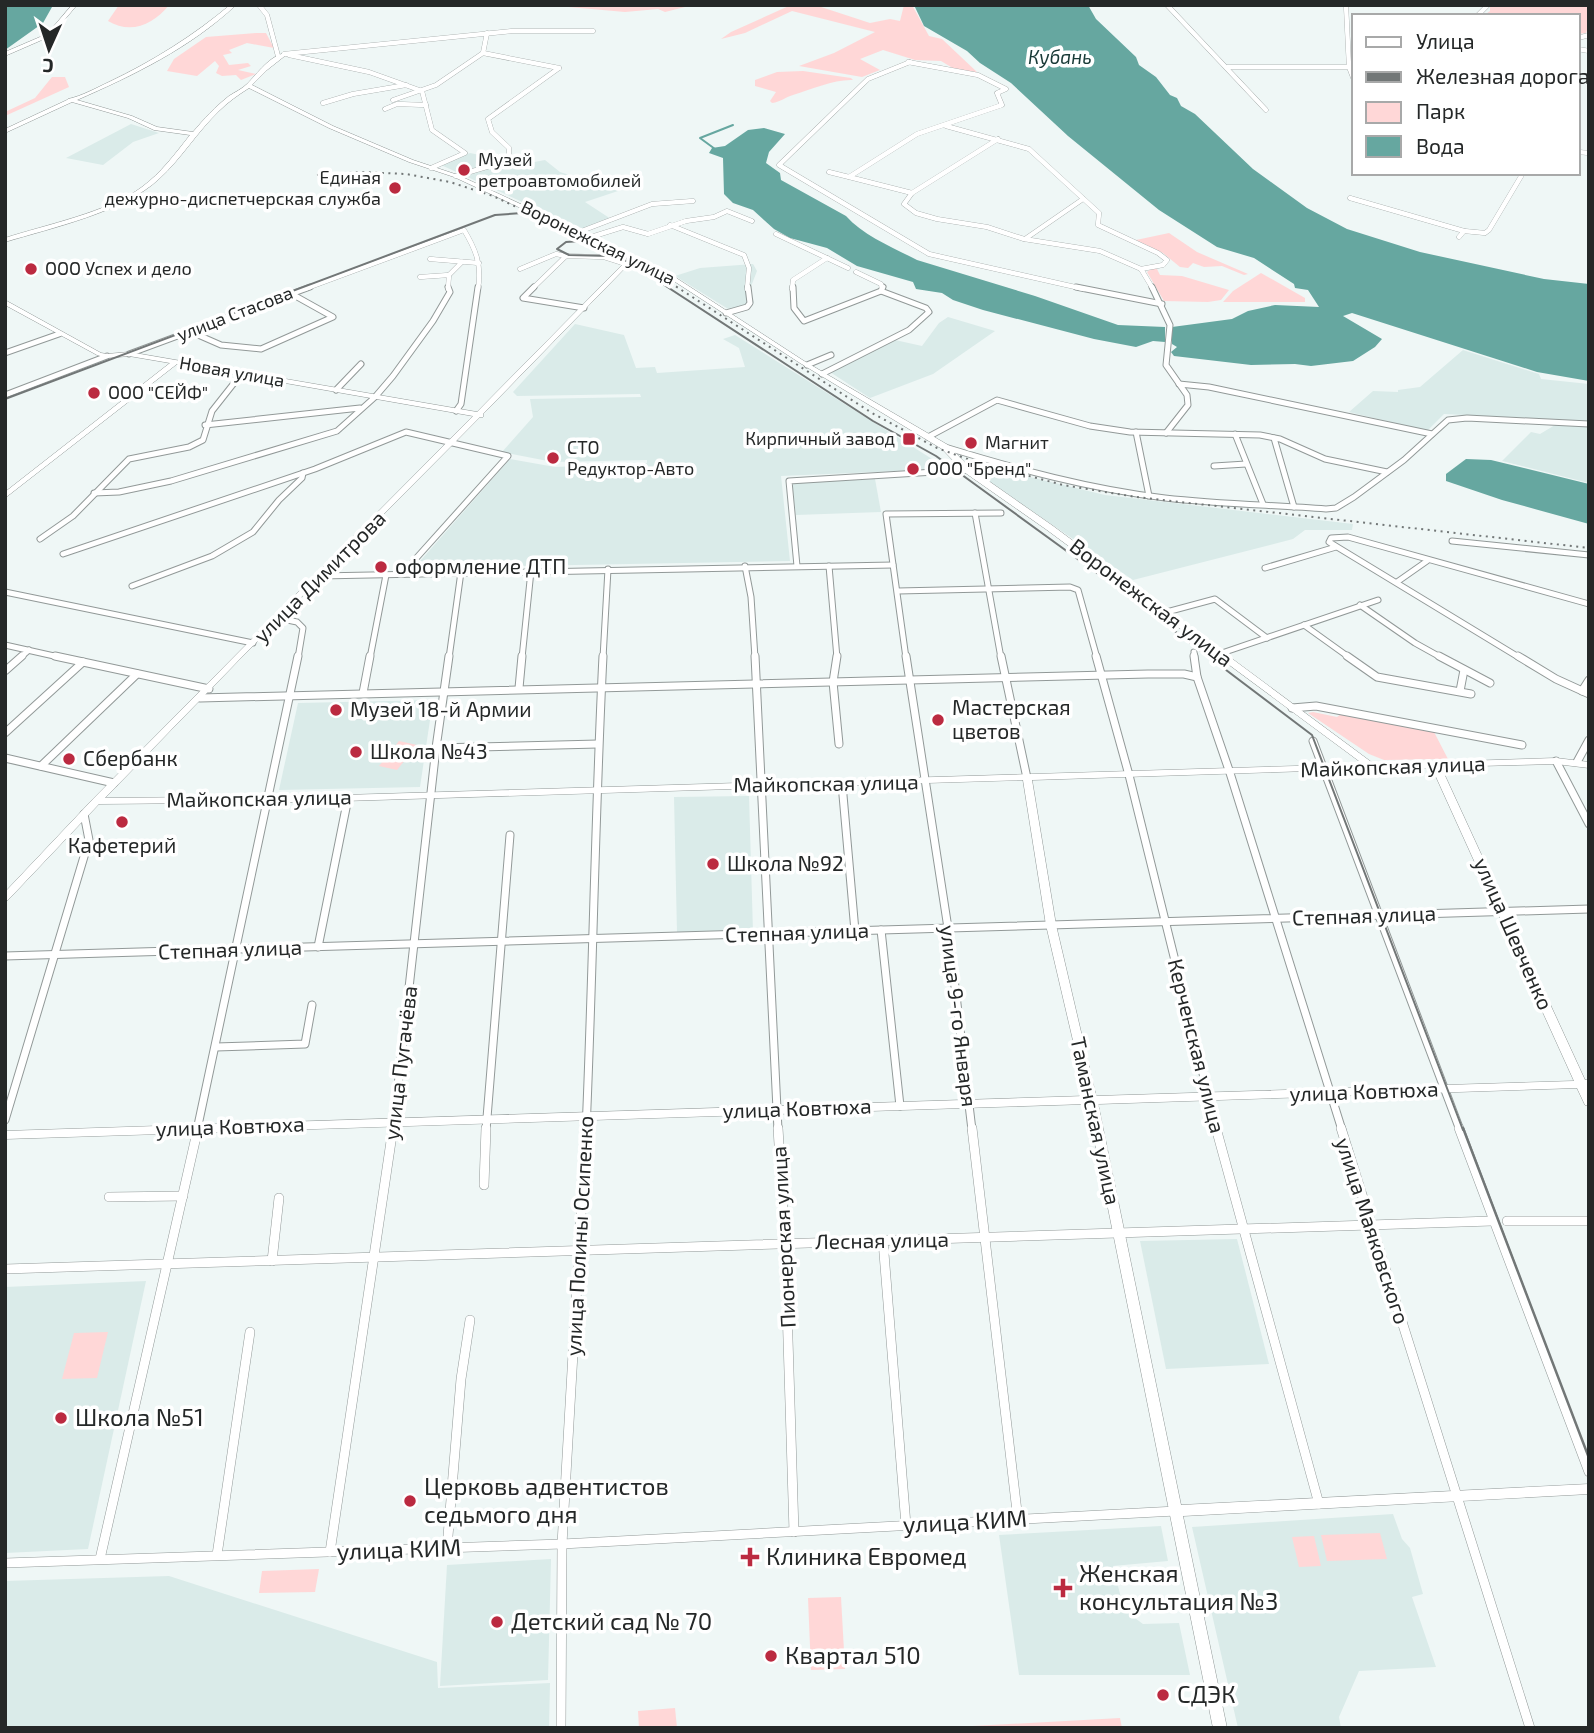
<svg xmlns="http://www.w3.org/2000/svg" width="1594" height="1733" viewBox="0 0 1594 1733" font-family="'Exo 2',sans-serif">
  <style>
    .built { fill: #daebe9 }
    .green { fill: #ffd7d7 }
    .water { fill: #66a7a0 }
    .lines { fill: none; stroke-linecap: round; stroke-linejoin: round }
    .stream { stroke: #66a7a0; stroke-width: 2 }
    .minor-far3-casing { stroke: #929998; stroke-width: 5 }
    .minor-far2-casing { stroke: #929998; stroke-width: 7 }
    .minor-far1-casing { stroke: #929998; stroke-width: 9 }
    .minor-casing { stroke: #929998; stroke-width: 10 }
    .tertiary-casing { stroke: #929998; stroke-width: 1 }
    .minor-far3 { stroke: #fff; stroke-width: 4.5 }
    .minor-far2 { stroke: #fff; stroke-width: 5 }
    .minor-far1 { stroke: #fff; stroke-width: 7 }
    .minor { stroke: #fff; stroke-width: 9 }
    .tertiary { fill: #fff; fill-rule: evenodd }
    .tram-far1 { stroke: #727777; stroke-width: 2 }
    .tram { stroke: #727777; stroke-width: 2.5 }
    .rail { stroke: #727777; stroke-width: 2; stroke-dasharray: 2 4.5; stroke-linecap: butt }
    .poi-dot { fill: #bb2a40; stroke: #fff; stroke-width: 2.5 }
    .labels { text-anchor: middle; stroke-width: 7; stroke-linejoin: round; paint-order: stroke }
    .far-poi-label { font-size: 18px; fill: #252828; stroke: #fff; text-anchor: start }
    .far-street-label { font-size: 18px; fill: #252828; stroke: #fff }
    .far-water-label { font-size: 19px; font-style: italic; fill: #193a37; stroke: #fff }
    .poi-label { font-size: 21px; fill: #252828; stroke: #fff; text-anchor: start }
    .street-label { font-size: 21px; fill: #252828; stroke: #fff }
    .near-poi-label { font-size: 24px; fill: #252828; stroke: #fff; text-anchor: start }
    .near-street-label { font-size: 24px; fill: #252828; stroke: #fff }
  </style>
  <rect width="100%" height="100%" fill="#eff7f6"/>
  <g class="built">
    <path d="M131 124 159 133 133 142 103 165 66 158Z"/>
    <path d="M470 153 524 164 545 160 560 172 618 191 585 202 611 219 582 229 441 165Z"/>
    <path d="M753 264 757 271 750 289 754 302 751 307 733 312 675 276 700 268Z"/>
    <path d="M948 317 995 331 933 374 870 398 830 372 895 340 922 346 939 323Z"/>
    <path d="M575 324 624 335 636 368 655 367 657 373 745 367 739 348 723 339 735 335 948 469 781 476 790 561 414 568 510 459 555 467 647 463V460L553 462 502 452 533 417 530 399 641 397 640 394 517 396 513 392Z"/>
    <path d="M1463 350 1539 374 1541 379 1589 384V421L1444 414 1427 431 1349 412 1373 391 1398 392V390L1420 387Z"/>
    <path d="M1555 425 1589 426V483L1502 461 1531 432 1540 434Z"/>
    <path d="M992 468 1105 495 1353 524 1352 530H1305L1293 539 1133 580 978 474Z"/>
    <path d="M875 479 881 512 796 515 792 483Z"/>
    <path d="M433 700 420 787 279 790 298 703Z"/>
    <path d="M749 796 753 932 677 933 674 797Z"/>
    <path d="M1237 1239 1269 1364 1166 1369 1140 1241Z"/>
    <path d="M146 1281 88 1549 5 1553V1287Z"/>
    <path d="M1393 1514 1402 1539 1410 1548 1423 1594 1412 1597 1436 1667 1359 1671 1339 1717 1341 1728H1238L1192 1527Z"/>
    <path d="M1161 1526 1168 1561 1113 1566 1124 1610 1143 1624 1179 1623 1190 1675H1019L999 1535Z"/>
    <path d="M551 1559 548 1680 440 1686 447 1565Z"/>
    <path d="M169 1576 437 1662 438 1688 550 1683 549 1728H5V1581Z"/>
  </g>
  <g class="green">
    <path d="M119 5 164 6 169 5C154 24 131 35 108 21Z"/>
    <path d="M546 5H693L665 12 658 9 625 12Z"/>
    <path d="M791 5H815L870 23 890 19 900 21 904 5H912L929 36 942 39 977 72 956 70 941 61 915 60 883 50 860 59 880 70 862 77 799 66 834 53 875 32 792 11 745 33 721 39 731 32Z"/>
    <path d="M1490 5H1589V24L1586 33 1578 34V16H1483L1490 11Z"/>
    <path d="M256 33H266L274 48 247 43 229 50 232 53 223 55 229 65 248 63 251 66 238 70 256 74 241 80 236 75 222 76 216 73 219 66 215 61 197 76 167 71 174 59 206 37Z"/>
    <path d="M803 71 851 78 853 80C835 79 812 89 793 95 785 97 781 102 772 103L770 101 776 92 755 86V80L777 72Z"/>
    <path d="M52 77H65L69 87 5 116V112L35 98Z"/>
    <path d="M1169 233 1197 252 1248 274 1244 275 1222 266 1204 267 1193 263 1188 268 1180 267 1163 253 1136 240Z"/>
    <path d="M1151 269H1157L1160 275 1182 276 1229 290 1221 300 1208 302 1164 301 1147 272Z"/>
    <path d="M1261 273 1305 298V302H1223L1233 291Z"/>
    <path d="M1313 712 1337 717 1341 714 1434 732 1448 759 1384 760 1369 754 1308 713Z"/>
    <path d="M399 741 417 745 397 770 379 766Z"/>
    <path d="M108 1332 97 1378 62 1379 74 1333Z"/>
    <path d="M1380 1533 1387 1559 1327 1561 1321 1535Z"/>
    <path d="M1314 1536 1321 1566 1299 1567 1292 1537Z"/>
    <path d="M319 1569 315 1592 259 1593 262 1571Z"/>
    <path d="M841 1597 845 1669 811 1670 808 1598Z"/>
    <path d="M675 1708 677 1728H639L638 1711Z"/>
    <path d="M1120 1718 1122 1728H936Z"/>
  </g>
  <g class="water">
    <path d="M5 5H60L52 7 43 23 5 50Z"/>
    <path d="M914 5H1088L1096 19 1136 57 1139 65 1156 77 1170 95 1177 98 1181 106 1195 114 1253 169 1307 208 1347 229 1420 252 1544 279 1589 284V381L1537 372 1352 313 1343 316 1382 339 1375 347 1353 361 1311 366 1295 364 1251 365 1174 356 1171 352 1177 347 1172 344V327L1232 319 1248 311 1275 305 1319 307 1308 290 1295 288 1294 284 1254 258 1217 247 1159 210 1068 136 1011 83 980 63 967 51 924 26Z"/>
    <path d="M764 128 785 134 769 152 766 163 780 173 781 180 846 216C864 236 894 248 917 260L1035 296 1118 325 1165 327V342L1153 341 1136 347 1094 339 983 310 953 300 942 293 916 289 913 282 857 266 827 248 790 238 774 229 753 210 733 203 724 194 723 158 709 153 712 148 725 146 748 130Z"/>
    <path d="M1466 459 1491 460 1589 484V524L1502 500 1446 481V474Z"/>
  </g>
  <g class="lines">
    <path class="stream" d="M715 149 700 138 733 125"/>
    <g class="minor-far3-casing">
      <g id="minor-far3">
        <path d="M259 5 267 15 278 56"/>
        <path d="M1167 5 1266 110"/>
        <path d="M1346 5 1349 67 1354 80"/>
        <path d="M1477 16 1488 5"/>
        <path d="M1578 38 1589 35"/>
        <path d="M1578 49 1589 51"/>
        <path d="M483 53 559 68"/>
        <path d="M284 54 512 31H593"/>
        <path d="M289 55 369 72 422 91 432 130 465 153 431 168"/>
        <path d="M908 62 978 75 1006 89 997 93 1002 105 917 134 849 177 912 193"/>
        <path d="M910 62 868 79 779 165 929 254 1084 289"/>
        <path d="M1228 67H1349"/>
        <path d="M393 100 436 85 483 53 487 33"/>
        <path d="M323 103 353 94 406 85"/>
        <path d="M385 109 397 104 426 105"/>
        <path d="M946 126 1029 149 1099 213 1098 225 1158 253 1167 260 1163 265 1141 269"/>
        <path d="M998 139 912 193 904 204 916 213 937 219 987 227 1024 239 1100 251 1141 269 1153 289"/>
        <path d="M1578 152 1589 153"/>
        <path d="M829 172 849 177"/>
        <path d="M456 176 500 163 509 157V148L492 132 488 119 559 68"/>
        <path d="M1350 198 1464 231"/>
        <path d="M670 225 744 255 749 268 747 289"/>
        <path d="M579 232 652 204 693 201"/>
        <path d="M776 234 848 268"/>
        <path d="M591 237 623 227 648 234 686 221 714 217 727 211 752 221"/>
        <path d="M1459 237 1464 231 1485 233 1489 230 1523 173"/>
        <path d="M1025 239 1083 199"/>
        <path d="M430 259 479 263"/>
        <path d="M520 269 556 254 566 256"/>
        <path d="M856 272 881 284 882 289"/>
        <path d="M420 277 449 275"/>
        <path d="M305 289 464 230C476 250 482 265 478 289"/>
        <path d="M448 289 449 275 462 262"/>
        <path d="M532 289 566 256 604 257 626 264"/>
        <path d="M792 289 793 280 827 258"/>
      </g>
    </g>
    <g class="minor-far2-casing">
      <g id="minor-far2">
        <path d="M534 287 523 298 584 308"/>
        <path d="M793 287 794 308 804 321 881 291 926 308 929 312 909 330 822 374"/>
        <path d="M1076 287 1162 304"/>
        <path d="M1152 287 1170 325 1166 365 1187 395 1188 405 1166 433"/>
        <path d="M881 291 883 287"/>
        <path d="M726 313 747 307 750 303 748 287"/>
        <path d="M189 331 221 345 261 349 333 317 290 293"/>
        <path d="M5 353 59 334"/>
        <path d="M129 354 310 287"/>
        <path d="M807 365 831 355"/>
        <path d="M1179 384 1209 387 1432 434"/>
        <path d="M336 390 361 364"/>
        <path d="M5 395 107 356"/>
        <path d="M456 411 461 404 478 287"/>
        <path d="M205 425 360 408"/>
        <path d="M1136 432 1149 496"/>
        <path d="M1235 434 1263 504"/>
        <path d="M928 437 997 400 1090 426 1130 432 1260 435 1280 439 1325 459 1387 472"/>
        <path d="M1274 438 1294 507"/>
        <path d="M945 447C1017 469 1090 489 1165 498 1218 504 1272 505 1326 509L1336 508 1354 497 1404 460 1448 420 1467 418 1589 424"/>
        <path d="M1214 466 1246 464"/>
        <path d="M94 493 119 492 171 481 337 431 375 397 393 376 433 321 450 292 448 287"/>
        <path d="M975 513 1001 658"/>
        <path d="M40 539 73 516 129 459 189 447 203 440 212 411 242 373"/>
        <path d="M1452 541 1589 555"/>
        <path d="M63 554 315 469 406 432 508 456 402 574"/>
        <path d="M745 566 751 597 755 658"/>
        <path d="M797 566 789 481 967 470"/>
        <path d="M829 566 837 658"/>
        <path d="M1265 568 1336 547"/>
        <path d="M320 576 893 565"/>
        <path d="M1397 582 1427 561"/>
        <path d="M132 586 212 556 253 532 279 500 302 478 303 473"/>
        <path d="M898 591 1070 587 1078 590 1097 658"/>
        <path d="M5 592 253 643"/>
        <path d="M1360 605 1415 643 1442 658"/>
        <path d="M1163 613 1215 599 1267 638"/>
        <path d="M278 618 297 622 303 628 298 658"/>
        <path d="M1304 625 1350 658"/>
        <path d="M5 645 63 658"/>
        <path d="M1194 652 1195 658"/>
        <path d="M1219 654 1378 600"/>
        <path d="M20 658 29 650"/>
        <path d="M370 658 386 575"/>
        <path d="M449 658 461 572"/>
        <path d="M522 658 531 571"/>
        <path d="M603 658 608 569"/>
        <path d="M906 658 886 514 1001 513"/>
        <path d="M1520 658 1329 542 1331 538 1348 537 1589 604"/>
      </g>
    </g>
    <g class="minor-far1-casing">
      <g id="minor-far1">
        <path d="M55 656 209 689"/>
        <path d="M755 656 778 1130"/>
        <path d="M837 656 833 682 839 744"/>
        <path d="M906 656 948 928 972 1130"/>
        <path d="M1001 656 1027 778"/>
        <path d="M1096 656 1129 775 1217 1130"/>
        <path d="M1194 656 1197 677 1230 773 1342 1130"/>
        <path d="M1347 656 1377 677 1471 694"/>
        <path d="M1439 656 1490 683"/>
        <path d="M1518 656 1556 679 1589 694"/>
        <path d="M5 671 22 656"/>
        <path d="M519 688 522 656"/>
        <path d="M1460 691 1464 670"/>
        <path d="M1582 691 1589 680"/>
        <path d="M363 693 370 656"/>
        <path d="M200 698 1148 674H1184L1197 677"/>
        <path d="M1292 708 1316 706 1522 745"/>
        <path d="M5 733 83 662"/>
        <path d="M1313 741 1460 1130"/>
        <path d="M436 748 598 744"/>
        <path d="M5 758 114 783"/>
        <path d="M1556 761 1589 824"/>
        <path d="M1577 762 1589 740"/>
        <path d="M41 766 137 674"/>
        <path d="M842 784 855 931"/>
        <path d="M881 930 900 1106"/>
        <path d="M318 947 348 798"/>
        <path d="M5 956 1589 909"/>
        <path d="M216 1047 305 1044 312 1005"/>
        <path d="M5 1120 89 840 84 814"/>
        <path d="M197 1130 298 656"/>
        <path d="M393 1130 436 748 449 656"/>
        <path d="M486 1130 510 835"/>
        <path d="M586 1130C593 972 595 814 603 656"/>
      </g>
    </g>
    <g class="minor-casing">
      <g id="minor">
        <path d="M778 1128 785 1243 794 1532"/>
        <path d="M972 1128 1018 1520"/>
        <path d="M1216 1128 1319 1504"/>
        <path d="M1341 1128 1530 1728"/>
        <path d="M1459 1128 1589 1472"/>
        <path d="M484 1185 486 1128"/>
        <path d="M109 1197 183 1196"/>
        <path d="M1507 1221H1589"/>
        <path d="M883 1241 906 1525"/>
        <path d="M272 1261 279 1198"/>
        <path d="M5 1269 1492 1221"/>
        <path d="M447 1548 461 1379 470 1320"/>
        <path d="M330 1552 393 1128"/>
        <path d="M217 1555 250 1332"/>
        <path d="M100 1559 198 1128"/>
        <path d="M5 1563 562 1544 1176 1511"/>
        <path d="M561 1728 562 1544 586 1128"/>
      </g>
    </g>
    <g class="tertiary-casing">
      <g id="tertiary">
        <path d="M72 5H77L51 36 5 56V52L47 34Z"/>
        <path d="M230 5H236C190 48 134 75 77 100L132 116 157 127 193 132C204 119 215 107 229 96 235 92 242 89 247 84 258 73 270 55 286 53V55L267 70 252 85 333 126 413 160 458 175 635 257H639L640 259 667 272 804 361 948 445 970 468 1053 526 1374 764 1556 758 1589 762V768L1556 764 1441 767 1585 1080H1589V1106L1585 1105 1577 1088 1098 1104 1181 1505 1589 1484V1494L1183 1516 1227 1728H1213L1087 1104 5 1139V1131L1086 1096 1046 925 1023 780 311 802 99 804 8 900 5 901V892L93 799 473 416 177 364 5 498V492L170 363 129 356 107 358 97 355 5 305V300L101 353 107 354 129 352 477 412 623 264 630 259 454 177 409 162 329 128 249 88C238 95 228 102 219 111 197 132 181 159 159 179 124 212 51 228 5 242V238C45 225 109 212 142 187 161 173 175 154 190 135L154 130 128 118 72 102 5 133V129L67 100 68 99C82 96 96 88 109 82 153 61 193 36 230 5ZM635 262 663 274 800 363 942 449 964 472 1047 530 1363 764 311 796 105 798 238 661 480 417H483V414L627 266ZM1432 768 1574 1081 1096 1096 1056 925 1032 780 1370 769 1374 771 1378 769Z"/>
      </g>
    </g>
    <use href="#minor-far3" class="minor-far3"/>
    <use href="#minor-far2" class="minor-far2"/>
    <use href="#minor-far1" class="minor-far1"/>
    <use href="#minor" class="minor"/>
    <use href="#tertiary" class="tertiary"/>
    <g class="tram-far1">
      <path d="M582 241 566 242 557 249 569 255 610 256"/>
      <path d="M5 399 495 215 522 213 629 262 873 421 936 456 1119 589 1312 735 1463 1130"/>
    </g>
    <path class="tram" d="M1463 1128 1589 1458"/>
    <path class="rail" d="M317 175 362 172 406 174 450 182 493 196 649 269 872 413 937 448 973 461 1063 485 1136 497 1589 548"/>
  </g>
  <g class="poi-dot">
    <circle cx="464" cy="170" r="7"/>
    <circle cx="395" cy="188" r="7"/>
    <circle cx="31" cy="269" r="7"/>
    <circle cx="94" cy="393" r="7"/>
    <rect x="902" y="432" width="14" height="14" rx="3.5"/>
    <circle cx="971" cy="443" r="7"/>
    <circle cx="553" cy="458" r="7"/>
    <circle cx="913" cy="469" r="7"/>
    <circle cx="381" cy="567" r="7"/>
    <circle cx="336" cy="710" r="7"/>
    <circle cx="938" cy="720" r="7"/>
    <circle cx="356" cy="752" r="7"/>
    <circle cx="69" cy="759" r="7"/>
    <circle cx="122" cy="822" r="7"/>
    <circle cx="713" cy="864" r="7"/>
    <circle cx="61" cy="1418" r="7"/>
    <circle cx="410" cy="1501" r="7"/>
    <path d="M746.5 1546.5h7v7h7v7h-7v7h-7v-7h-7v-7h7z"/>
    <path d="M1059.5 1577.5h7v7h7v7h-7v7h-7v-7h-7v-7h7z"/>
    <circle cx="497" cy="1622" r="7"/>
    <circle cx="771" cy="1656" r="7"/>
    <circle cx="1163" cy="1695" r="7"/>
  </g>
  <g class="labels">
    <g class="far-poi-label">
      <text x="478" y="166">Музей<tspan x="478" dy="21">ретроавтомобилей</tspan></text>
      <text x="381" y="184" text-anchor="end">Единая<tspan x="381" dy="21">дежурно-диспетчерская служба</tspan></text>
      <text x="45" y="275">ООО Успех и дело</text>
      <text x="108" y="399">ООО "СЕЙФ"</text>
      <text x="895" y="445" text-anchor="end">Кирпичный завод</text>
      <text x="985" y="449">Магнит</text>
      <text x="567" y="454">СТО<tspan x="567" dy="21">Редуктор-Авто</tspan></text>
      <text x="927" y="475">ООО "Бренд"</text>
    </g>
    <g class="far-street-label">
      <text transform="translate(598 243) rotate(26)" y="6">Воронежская улица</text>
      <text transform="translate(235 314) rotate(-21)" y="6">улица Стасова</text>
      <text transform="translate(232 372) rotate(10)" y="6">Новая улица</text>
    </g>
    <g class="far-water-label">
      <text x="1060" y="64">Кубань</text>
    </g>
    <g class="poi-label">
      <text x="395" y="574">оформление ДТП</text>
      <text x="952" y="715">Мастерская<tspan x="952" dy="24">цветов</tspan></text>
      <text x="350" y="717">Музей 18-й Армии</text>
      <text x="370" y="759">Школа №43</text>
      <text x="83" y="766">Сбербанк</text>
      <text x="122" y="853" text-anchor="middle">Кафетерий</text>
      <text x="727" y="871">Школа №92</text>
    </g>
    <g class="street-label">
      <text transform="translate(320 577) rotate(-45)" y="7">улица Димитрова</text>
      <text transform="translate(1151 603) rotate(37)" y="7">Воронежская улица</text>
      <text transform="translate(1393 767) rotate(-2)" y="7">Майкопская улица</text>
      <text transform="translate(826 784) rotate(-1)" y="7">Майкопская улица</text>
      <text transform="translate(259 799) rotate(-1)" y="7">Майкопская улица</text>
      <text transform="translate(1364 916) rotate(-2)" y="7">Степная улица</text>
      <text transform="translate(797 933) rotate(-2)" y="7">Степная улица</text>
      <text transform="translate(1513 934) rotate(66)" y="7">улица Шевченко</text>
      <text transform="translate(230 950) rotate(-2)" y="7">Степная улица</text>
      <text transform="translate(958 1016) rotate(83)" y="7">улица 9-го Января</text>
      <text transform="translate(1196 1046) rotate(76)" y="7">Керченская улица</text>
      <text transform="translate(401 1063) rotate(-83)" y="7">улица Пугачёва</text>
      <text transform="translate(1364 1092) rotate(-2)" y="7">улица Ковтюха</text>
      <text transform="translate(797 1109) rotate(-2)" y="7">улица Ковтюха</text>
      <text transform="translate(1095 1121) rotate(78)" y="7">Таманская улица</text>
      <text transform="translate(230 1127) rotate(-2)" y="7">улица Ковтюха</text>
      <text transform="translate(1372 1231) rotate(72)" y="7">улица Маяковского</text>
      <text transform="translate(580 1236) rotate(-87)" y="7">улица Полины Осипенко</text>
      <text transform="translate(784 1237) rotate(-93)" y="7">Пионерская улица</text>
      <text transform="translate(882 1241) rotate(-1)" y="7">Лесная улица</text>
    </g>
    <g class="near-poi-label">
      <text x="75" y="1426">Школа №51</text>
      <text x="424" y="1495">Церковь адвентистов<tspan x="424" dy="28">седьмого дня</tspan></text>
      <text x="766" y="1565">Клиника Евромед</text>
      <text x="1079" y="1582">Женская<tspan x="1079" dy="28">консультация №3</tspan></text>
      <text x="511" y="1630">Детский сад № 70</text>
      <text x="785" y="1664">Квартал 510</text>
      <text x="1177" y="1703">СДЭК</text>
    </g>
    <g class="near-street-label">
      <text transform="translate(965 1522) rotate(-3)" y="8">улица КИМ</text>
      <text transform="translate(399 1550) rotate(-2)" y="8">улица КИМ</text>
    </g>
  </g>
  <rect width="1594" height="1733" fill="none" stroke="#252828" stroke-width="14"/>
  <rect x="1352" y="14" width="228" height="161" fill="#ffffff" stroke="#a8a9a9" stroke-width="2"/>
  <rect x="1366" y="37" width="35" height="10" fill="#ffffff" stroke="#a8a9a9" stroke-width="2"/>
  <text x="1416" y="49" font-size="21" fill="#252828">Улица</text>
  <rect x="1366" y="72" width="35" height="10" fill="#727777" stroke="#a8a9a9" stroke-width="2"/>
  <text x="1416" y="84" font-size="21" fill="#252828">Железная дорога</text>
  <rect x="1366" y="102" width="35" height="21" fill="#ffd7d7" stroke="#a8a9a9" stroke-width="2"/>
  <text x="1416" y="119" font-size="21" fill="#252828">Парк</text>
  <rect x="1366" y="136" width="35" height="21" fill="#66a7a0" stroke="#a8a9a9" stroke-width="2"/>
  <text x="1416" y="154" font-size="21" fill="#252828">Вода</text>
  <g transform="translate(49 49) rotate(183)" stroke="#ffffff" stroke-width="5" paint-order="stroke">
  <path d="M0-5L12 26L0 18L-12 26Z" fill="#252828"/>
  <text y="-10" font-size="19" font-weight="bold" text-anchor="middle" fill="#252828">С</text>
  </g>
</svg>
